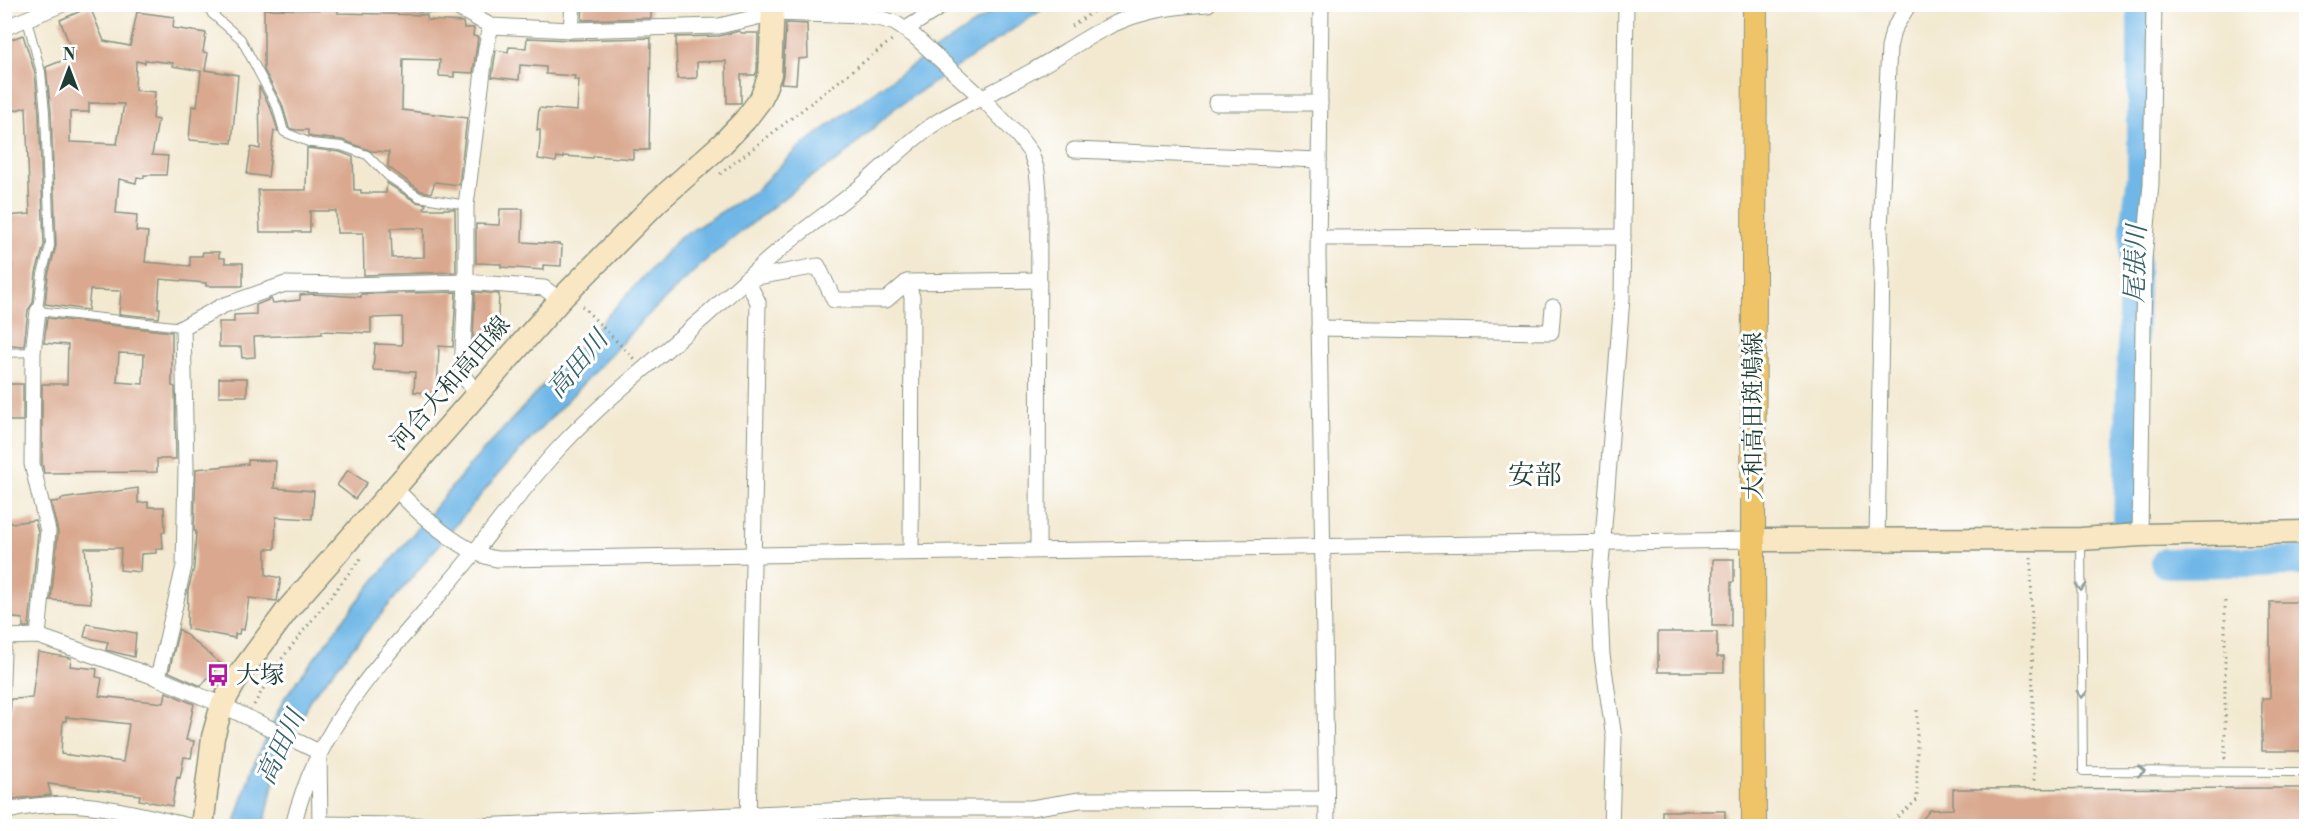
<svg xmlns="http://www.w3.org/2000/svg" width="2311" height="831" viewBox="0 0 2311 831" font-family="'Libre Bodoni','Noto Serif JP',serif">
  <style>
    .water { fill: #6fb7e7; stroke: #477a8e; stroke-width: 1.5 }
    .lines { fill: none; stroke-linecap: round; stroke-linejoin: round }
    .river { stroke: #6fb7e7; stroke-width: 30 }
    .building { fill: #d9a88e; fill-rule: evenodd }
    .lane-casing { stroke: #899382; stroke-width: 10 }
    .street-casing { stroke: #899382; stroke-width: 17 }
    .secondary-casing { stroke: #899382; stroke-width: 25 }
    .primary-casing { stroke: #899382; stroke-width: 26 }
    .path { stroke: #899382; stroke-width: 3; stroke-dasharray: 1.5 4.5; stroke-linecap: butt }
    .lane { stroke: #fff; stroke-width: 8 }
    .street { stroke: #fff; stroke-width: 15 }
    .secondary { stroke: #f9e7c3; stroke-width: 22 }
    .primary { stroke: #efc469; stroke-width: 24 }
    .oneway { stroke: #8f9e9a }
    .labels { text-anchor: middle; stroke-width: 6; stroke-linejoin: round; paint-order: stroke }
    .street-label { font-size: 24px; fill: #1f3d34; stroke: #fff }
    .poi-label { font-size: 24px; fill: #1f3d34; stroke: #fff; text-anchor: start }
    .water-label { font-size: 26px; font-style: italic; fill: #37626a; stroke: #fff }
    .quarter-label { font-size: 27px; fill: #1f3d34; stroke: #fff }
  </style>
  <rect width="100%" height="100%" fill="#fff"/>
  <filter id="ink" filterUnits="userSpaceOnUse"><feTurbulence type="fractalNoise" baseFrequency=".0167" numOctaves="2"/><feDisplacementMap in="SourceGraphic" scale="12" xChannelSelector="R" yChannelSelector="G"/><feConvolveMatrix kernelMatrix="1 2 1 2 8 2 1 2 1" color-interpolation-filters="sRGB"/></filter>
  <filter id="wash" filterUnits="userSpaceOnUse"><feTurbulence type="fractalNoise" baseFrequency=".008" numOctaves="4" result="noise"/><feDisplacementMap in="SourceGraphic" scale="24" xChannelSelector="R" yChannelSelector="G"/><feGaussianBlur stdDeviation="1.35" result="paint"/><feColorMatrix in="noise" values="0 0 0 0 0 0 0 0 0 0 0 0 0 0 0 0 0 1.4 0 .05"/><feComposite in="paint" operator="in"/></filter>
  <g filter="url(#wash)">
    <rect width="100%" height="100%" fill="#f3e9d1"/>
    <path class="water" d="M1002 5H1049L894 109 840 159 809 178 707 259 641 322 501 471 311 698 276 771 264 826H234L253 765 285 697 360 598 470 465 678 239 755 191 797 149 886 83Z"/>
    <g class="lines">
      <g class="river">
        <path d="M2128 524 2135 227 2142 177V4"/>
        <path d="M2166 563 2306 561"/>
      </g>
    </g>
    <g id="blocks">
      <g class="building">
        <path d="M583 4H651V18L582 20Z"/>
        <path d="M90 7 104 41 130 46 137 12 174 17 173 28 206 33 203 52 208 53 205 70 238 75 232 143 189 140 192 106 197 107 201 71 172 66 173 63 145 60V63L136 61 135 90 155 92 153 119 158 120 152 155 168 156 166 175H144V178L137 177 136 183 119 179 116 213 137 215 136 231 148 232 145 262 190 266V256H202L203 252H219V258H225V263H243V286H206V283L160 279 158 308H160L159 318 119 314 121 291 90 290 88 310 45 304 48 275 56 246 51 112 46 67 74 56 60 20ZM89 103 124 104 117 144 70 142V112H89Z"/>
        <path d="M264 9 338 10V13L427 15V20L463 22 464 28H474L473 36 478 37 473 73 454 72V77L439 76 440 60 403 59 402 110 467 118 459 185 435 182 431 193 421 191 388 167 389 152 371 151 342 140 312 137 308 135V130H296L289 128 282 104 264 70Z"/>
        <path d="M786 23 807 24 808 58 798 59 796 84 781 83 783 75Z"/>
        <path d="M739 31 742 33H758L757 71 755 75H741V103H727L726 61 697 62V78L677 79 676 37 719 36Z"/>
        <path d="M23 35 35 73 39 112 44 245 36 273 33 303 28 310 24 346H21L4 344V297L9 298 12 264H4V216L30 214 26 107 13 111 4 88V42Z"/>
        <path d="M527 38 571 40 651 38 649 150H633V159L594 156 593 158 563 156V158L557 157 556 162 538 159 540 141V130H537L539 108 577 111 579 80H574L575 76 546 74V67L520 65 519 80 492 77 496 50 508 52 509 47 526 48Z"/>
        <path d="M259 86 271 109 278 131H274L268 177 247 174 251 147 260 149Z"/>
        <path d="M307 148 340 152 353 157 354 190H361V193H386L387 183 416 202 426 204 424 209H455L456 272 364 275 363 233H337L336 211H310V232H260L258 190H306ZM391 228H424V257L392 258Z"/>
        <path d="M500 209H523L522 242 559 244 562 246 561 266 543 265V270L501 267V264L476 263V224L499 225Z"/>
        <path d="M456 292 453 347 439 346 437 393 414 392 415 372 373 370 375 344 402 345V317L371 318V333L322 331V334L307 335 254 337 255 357 242 358 241 347H219V322H234V315L256 314V305L271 299 273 303 300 300V295L313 294 361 297V294Z"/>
        <path d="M475 292 499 294 497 338 473 337Z"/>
        <path d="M47 318 172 332V386L175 387 176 459H157V472L44 473 42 463V384H67L68 345 44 343ZM119 353 144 354 143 384 117 382Z"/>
        <rect x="219" y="378" width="28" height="18"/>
        <rect x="4" y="384" width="19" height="37"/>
        <path d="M248 460 276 461 274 488 314 491 312 519 276 517 275 549H266V575L281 578 277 601 249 598 244 630 240 629 239 634H235V638L187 629 188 590 194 568 196 531H194L196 469 248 464Z"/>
        <path d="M348 470 367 483 355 499 337 485Z"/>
        <path d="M138 488V503L148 502V507H164L165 532H162L163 549H156V553L141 554 140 572 120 570 121 548H85L91 603 51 600 58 532 51 502 61 501V499Z"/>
        <path d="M35 520 38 532 29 627H23V619L4 617V524Z"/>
        <path d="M1713 559H1734V582H1731V626H1712Z"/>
        <path d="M2270 602H2307V751H2262V698H2270Z"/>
        <path d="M87 624 136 633 134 657 106 650 108 642 84 637Z"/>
        <path d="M179 629 220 663 201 686 169 672Z"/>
        <path d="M1658 632H1717V657H1724V672H1658Z"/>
        <path d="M38 652 71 658 70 666 97 669 96 677 102 678 99 696 164 703 166 692 194 704 186 740 194 741 191 758 184 757 180 778 177 777 172 806 139 800 140 795 48 784 51 795 4 800 7 724 10 719 11 699 32 698ZM66 717 129 724 123 762 61 754 63 721H66Z"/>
        <path d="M2307 788V826H1917L1930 810 1953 809V789Z"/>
        <rect x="1662" y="811" width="63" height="15"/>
      </g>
    </g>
  </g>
  <g filter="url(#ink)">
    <use href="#blocks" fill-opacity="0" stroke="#899382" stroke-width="1.5"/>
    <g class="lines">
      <g class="lane-casing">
        <g id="lane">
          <path d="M207 4 212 14 241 39 277 107 284 132 311 143 341 146 367 155 389 177 419 197 466 205"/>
          <path d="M27 20 41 72 45 112 50 246 42 274 38 311 183 327"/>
          <path d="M4 353 33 352"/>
          <path d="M2081 541 2083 771 2306 772"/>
          <path d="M4 719 7 637"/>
        </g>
      </g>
      <g class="street-casing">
        <g id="street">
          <path d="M415 4 456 7 491 26 571 30 719 26 774 13 865 16 882 19 895 23 913 35 981 97 1019 137 1031 153 1037 171 1039 191 1038 550"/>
          <path d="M1321 4 1318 254 1327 826"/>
          <path d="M4 28 63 4"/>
          <path d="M906 29 945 4"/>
          <path d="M571 30 573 4"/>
          <path d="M1216 103H1320"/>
          <path d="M1074 150 1319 160"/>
          <path d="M1318 238 1623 237"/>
          <path d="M907 282 912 297 911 552"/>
          <path d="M38 311 33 352 32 464 48 531 38 636"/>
          <path d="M1319 328 1551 332 1553 307"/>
          <path d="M477 394 462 374 466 282V205L486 48 491 26"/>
          <path d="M394 487C418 513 462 554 497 559L1753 540"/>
          <path d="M2140 535 2144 259 2151 184 2154 4"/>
          <path d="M1877 540 1882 270 1880 228 1889 48 1893 30 1909 4"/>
          <path d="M4 637 38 636 158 678 222 705 319 752 320 826"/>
          <path d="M158 678 184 566 186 467 183 327 222 306 285 284 347 285 466 282 544 288 560 300"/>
          <path d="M4 812C72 794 124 811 189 826"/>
          <path d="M320 824 477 826 898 808H1031L1080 800 1326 799"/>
          <path d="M293 826C321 709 402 644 473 554 502 518 529 480 561 446 606 398 659 357 708 314 733 291 758 268 784 246 808 226 835 208 859 188 885 166 908 141 937 122 968 103 1001 89 1032 71 1069 51 1103 23 1145 13 1165 7 1186 6 1208 4"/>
          <path d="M748 826 758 302 746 279 818 266 834 300H886L907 282 1039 280"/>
          <path d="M1611 826 1614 738 1602 655 1599 589 1622 298 1626 4"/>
        </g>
      </g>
      <g class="secondary-casing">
        <g id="secondary">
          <path d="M1753 540 2081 539 2140 535 2306 532"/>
          <path d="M202 826 213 737 222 705 237 678 288 609 560 300 657 202 723 143 745 120 761 99 770 74 773 4"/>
        </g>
      </g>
      <g class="primary-casing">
        <path id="primary" d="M1754 826 1753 540 1755 4"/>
      </g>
      <g class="path">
        <path d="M1072 26 1104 4"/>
        <path d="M720 174 893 39"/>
        <path d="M582 306 634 359"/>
        <path d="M2031 557 2034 784"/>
        <path d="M2225 601V758H2228"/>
        <path d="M254 705 276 666 361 558"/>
        <path d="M1877 826H1887L1917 800V706"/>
      </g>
      <use href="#lane" class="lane"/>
      <use href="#street" class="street"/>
      <use href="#secondary" class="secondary"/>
      <use href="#primary" class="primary"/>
    </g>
    <defs><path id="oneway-chevron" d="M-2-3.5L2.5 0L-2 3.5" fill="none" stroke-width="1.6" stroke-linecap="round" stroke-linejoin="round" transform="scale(1.5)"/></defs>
    <g class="oneway">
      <use href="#oneway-chevron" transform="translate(2081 587) rotate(89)"/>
      <use href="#oneway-chevron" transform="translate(2082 694) rotate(90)"/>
      <use href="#oneway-chevron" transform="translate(2141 771)"/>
    </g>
  </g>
  <defs>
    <g id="bus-bare" transform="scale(1.8)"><path d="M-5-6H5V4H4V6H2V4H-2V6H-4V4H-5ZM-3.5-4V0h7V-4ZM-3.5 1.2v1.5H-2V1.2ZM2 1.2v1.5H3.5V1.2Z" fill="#b5179e" stroke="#fff" stroke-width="2.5" paint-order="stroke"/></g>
  </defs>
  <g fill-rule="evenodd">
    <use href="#bus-bare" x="218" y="675"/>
  </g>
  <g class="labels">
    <g class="street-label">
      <text transform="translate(450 383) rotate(-49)" y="8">河合大和高田線</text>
      <text transform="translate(1753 416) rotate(-90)" y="8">大和高田斑鳩線</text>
    </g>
    <g class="poi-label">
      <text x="236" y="683">大塚</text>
    </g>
    <g class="water-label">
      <text transform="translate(2135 264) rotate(-88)" y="9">尾張川</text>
      <text transform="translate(577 364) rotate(-50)" y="9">高田川</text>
      <text transform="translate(280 747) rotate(-65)" y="9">高田川</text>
    </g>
    <g class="quarter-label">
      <text x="1535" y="484">安部</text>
    </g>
  </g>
  <rect width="2311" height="831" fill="none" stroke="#fff" stroke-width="24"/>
  <g transform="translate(69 69)" stroke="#ffffff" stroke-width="4.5" paint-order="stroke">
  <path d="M0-4.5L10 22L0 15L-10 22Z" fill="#1f3d34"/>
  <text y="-9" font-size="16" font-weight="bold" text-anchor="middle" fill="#1f3d34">N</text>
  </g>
</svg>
